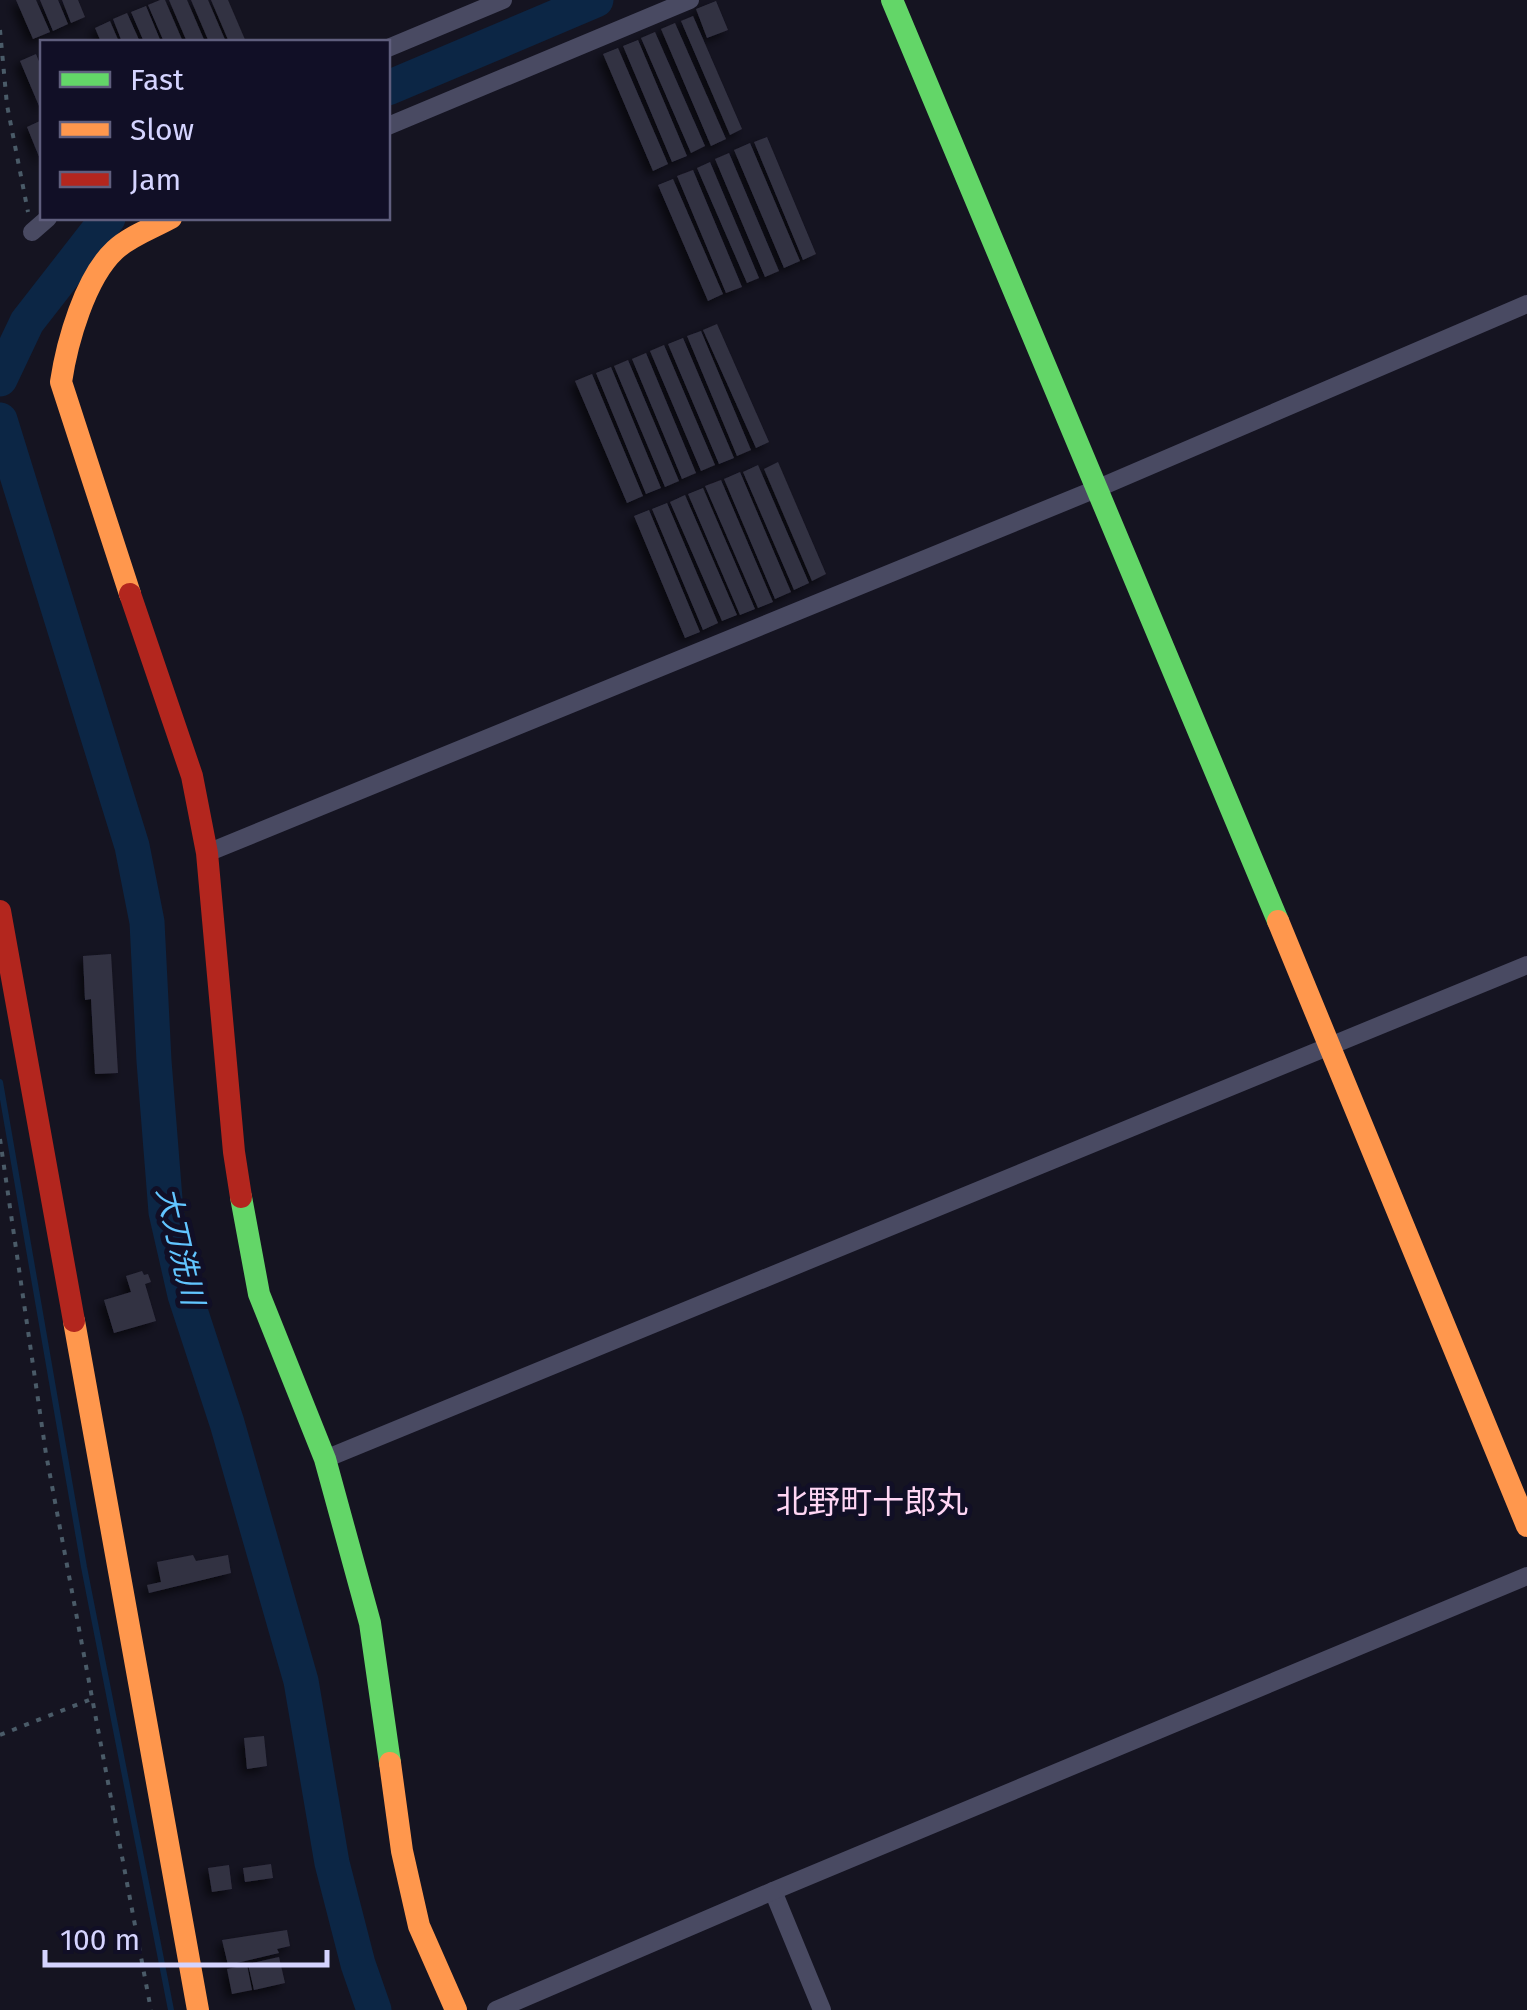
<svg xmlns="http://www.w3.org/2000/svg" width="1527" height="2010" viewBox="0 0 1527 2010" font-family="'Fira Sans','Noto Sans JP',sans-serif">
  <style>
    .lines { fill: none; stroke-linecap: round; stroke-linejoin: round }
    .stream { stroke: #0c2645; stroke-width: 6 }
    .river { stroke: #0c2645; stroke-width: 35 }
    .building { fill: #333243; filter: url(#shadow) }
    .path { stroke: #4a5b68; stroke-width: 4; stroke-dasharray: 5 8; stroke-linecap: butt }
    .street { stroke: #494a62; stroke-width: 18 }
    .fast { stroke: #63d668; stroke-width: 22 }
    .slow { stroke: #ff974d; stroke-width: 22 }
    .jam { stroke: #b3261e; stroke-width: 22 }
    .labels { text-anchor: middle; stroke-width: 10; stroke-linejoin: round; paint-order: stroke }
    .water-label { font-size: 30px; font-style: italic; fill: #62c5ff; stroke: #110f26 }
    .quarter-label { font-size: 32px; fill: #ffd6f4; stroke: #110f26 }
  </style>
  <defs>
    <filter id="shadow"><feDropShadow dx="-5" dy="5" stdDeviation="5" flood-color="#0009"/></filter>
  </defs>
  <rect width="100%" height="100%" fill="#151421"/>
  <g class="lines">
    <path class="stream" d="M0 1082 84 1567 171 2010"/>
    <g class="river">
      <path d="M388 88 596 0"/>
      <path d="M0 379 27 322 108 218"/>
      <path d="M0 420 132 846 147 922 154 1061 166 1212 185 1295 227 1423 301 1681 332 1863 358 1964 374 2010"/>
    </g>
  </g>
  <g class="building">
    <path d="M16 0H36L50 32 33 39Z"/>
    <path d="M40 0H58L68 24 53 31Z"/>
    <path d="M62 0H78L85 17 71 23Z"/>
    <path d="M160 0H165L183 42H164L148 5Z"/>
    <path d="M169 0H187L205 42H187Z"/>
    <path d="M191 0H208L226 42H209Z"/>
    <path d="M211 0H228L246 42H229Z"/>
    <path d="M716 1 728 30 707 38 696 9Z"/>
    <path d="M146 6 161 42H144L131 12Z"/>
    <path d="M127 13 140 42H122L113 19Z"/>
    <path d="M693 16 742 129 730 135 681 21Z"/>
    <path d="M110 21 119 42H101L95 28Z"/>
    <path d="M675 23 726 139 711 146 661 29Z"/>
    <path d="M655 32 705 146 691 153 641 38Z"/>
    <path d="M638 40 687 156 672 162 623 46Z"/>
    <path d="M618 48 668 164 653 171 603 54Z"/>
    <path d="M36 54 42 69V113L20 61Z"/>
    <path d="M42 120V164L27 127Z"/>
    <path d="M767 137 816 254 803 260 754 142Z"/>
    <path d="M750 143 800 261 784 268 734 150Z"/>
    <path d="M729 153 779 271 765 277 715 159Z"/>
    <path d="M710 162 759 278 747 283 697 168Z"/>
    <path d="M693 170 742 287 726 293 677 176Z"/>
    <path d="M673 179 723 294 708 301 658 185Z"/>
    <path d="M717 324 769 442 756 448 703 330Z"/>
    <path d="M701 331 751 450 737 456 687 336Z"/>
    <path d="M683 338 734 458 719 464 668 344Z"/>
    <path d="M664 345 715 465 701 471 650 351Z"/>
    <path d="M646 353 696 473 682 479 632 359Z"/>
    <path d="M628 360 679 481 665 487 614 366Z"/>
    <path d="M611 367 661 488 646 494 596 373Z"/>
    <path d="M592 374 643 496 627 503 575 381Z"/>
    <path d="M778 462 826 574 812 581 764 469Z"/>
    <path d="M758 465 809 583 794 590 743 472Z"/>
    <path d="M740 472 791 592 775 599 724 479Z"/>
    <path d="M721 480 773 602 758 608 705 486Z"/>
    <path d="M703 488 755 609 740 615 688 494Z"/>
    <path d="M685 495 737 615 722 621 670 502Z"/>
    <path d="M667 503 718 623 703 630 652 509Z"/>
    <path d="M649 510 700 632 685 638 634 516Z"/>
    <path d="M111 954 118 1073 95 1074 91 999 85 1000 83 956Z"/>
    <path d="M142 1271 144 1275 148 1274 151 1282 145 1284 156 1321 114 1333 104 1300 131 1292 126 1276Z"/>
    <path d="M193 1555 196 1561 228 1555 231 1573 149 1593 147 1585 161 1582 157 1562Z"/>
    <path d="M264 1736 267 1766 247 1769 244 1738Z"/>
    <path d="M271 1864 273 1878 245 1882 243 1868Z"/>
    <path d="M229 1865 232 1889 212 1892 208 1868Z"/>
    <path d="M287 1930 290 1946 277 1949 279 1953 228 1965 222 1940Z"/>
    <path d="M279 1957 285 1983 254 1990 248 1964Z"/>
    <path d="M247 1965 252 1990 232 1994 227 1969Z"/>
  </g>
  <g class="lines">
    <g class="path">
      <path d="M0 30 7 105 28 212"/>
      <path d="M0 1139 46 1454 151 2010"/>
      <path d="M0 1735 89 1700"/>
    </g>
    <g class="street">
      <path d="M388 48 503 0"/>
      <path d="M388 126 690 0"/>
      <path d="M32 232 48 218"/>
      <path d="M207 853 1096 489 1527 304"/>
      <path d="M325 1459 1527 965"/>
      <path d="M773 1891 822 2010"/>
      <path d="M496 2010 773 1891 1527 1576"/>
    </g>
    <g class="fast">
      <path d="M892 0 1278 921"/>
      <path d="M241 1197 259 1294 325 1459 370 1623 390 1763"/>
    </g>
    <g class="slow">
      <path d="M130 594 61 382C67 342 85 278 115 250 130 236 153 228 171 218"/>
      <path d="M1278 921 1527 1526"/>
      <path d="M74 1321 198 2010"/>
      <path d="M390 1763 402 1851 419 1926 456 2010"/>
    </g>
    <g class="jam">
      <path d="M130 594 192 776 207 853 234 1152 241 1197"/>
      <path d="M0 911 74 1321"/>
    </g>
  </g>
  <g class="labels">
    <g class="water-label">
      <text transform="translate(180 1246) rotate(77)" y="10">大刀洗川</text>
    </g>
    <g class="quarter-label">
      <text x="872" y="1513">北野町十郎丸</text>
    </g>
  </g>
  <rect x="40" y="40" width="350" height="180" fill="#110f26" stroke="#5f5e7d" stroke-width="2.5"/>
  <rect x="60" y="72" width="50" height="15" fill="#63d668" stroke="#5f5e7d" stroke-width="2.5"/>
  <text x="130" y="90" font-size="30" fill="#d5d4ff">Fast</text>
  <rect x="60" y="122" width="50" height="15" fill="#ff974d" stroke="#5f5e7d" stroke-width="2.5"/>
  <text x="130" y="140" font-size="30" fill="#d5d4ff">Slow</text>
  <rect x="60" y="172" width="50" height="15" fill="#b3261e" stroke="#5f5e7d" stroke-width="2.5"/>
  <text x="130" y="190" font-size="30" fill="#d5d4ff">Jam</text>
  <path d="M45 1950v15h282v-15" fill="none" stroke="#d5d4ff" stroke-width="5"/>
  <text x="60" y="1950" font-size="30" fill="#d5d4ff" stroke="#110f26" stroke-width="8" paint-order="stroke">100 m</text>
</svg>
